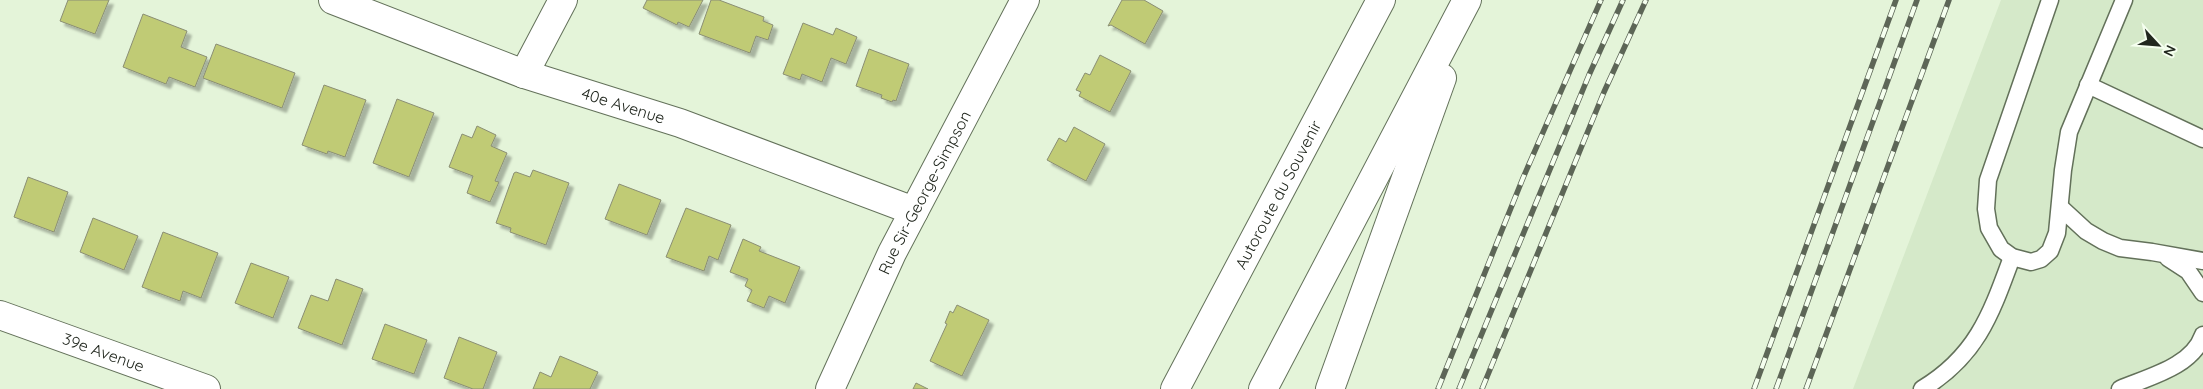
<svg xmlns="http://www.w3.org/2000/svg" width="2203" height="389" viewBox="0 0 2203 389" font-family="Quicksand,sans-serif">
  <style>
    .built { fill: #d5e9c9 }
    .building { fill: #c0cb74; stroke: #8a8e74; filter: url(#shadow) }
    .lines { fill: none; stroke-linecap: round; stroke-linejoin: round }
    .service-casing { stroke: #63715a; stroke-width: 19 }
    .minor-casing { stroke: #63715a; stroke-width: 30 }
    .motorway-casing { stroke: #63715a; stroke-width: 30 }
    .service { stroke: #fff; stroke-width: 16 }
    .minor { stroke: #fff; stroke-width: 28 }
    .motorway { stroke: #fff; stroke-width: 28 }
    .rail-casing { stroke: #5d6657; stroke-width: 5.5 }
    .rail { stroke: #f5ffef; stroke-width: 4; stroke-dasharray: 11; stroke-linecap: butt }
    .labels { text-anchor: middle; stroke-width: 4; stroke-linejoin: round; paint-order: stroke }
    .street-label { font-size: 16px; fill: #21271e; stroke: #f5ffef }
  </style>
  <defs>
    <filter id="shadow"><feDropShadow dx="4.5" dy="4.5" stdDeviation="1" flood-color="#0004"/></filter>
  </defs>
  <rect width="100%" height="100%" fill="#e4f4d9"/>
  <path class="built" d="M2001 0H2203V389H1853Z"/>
  <g class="building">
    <path d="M68 0H109L95 34 60 21Z"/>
    <path d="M647 0H703L689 27 678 22 677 25 643 8Z"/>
    <path d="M711 0H719L764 17 763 21 773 25 768 40 756 36 750 53 699 34Z"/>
    <path d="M1122 0H1144L1163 11 1145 44 1111 25 1108 26Z"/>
    <path d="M143 14 187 31 181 47 207 57 195 87 169 77 166 84 123 67Z"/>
    <path d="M803 23 833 35 836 28 857 37 846 64 831 58 822 82 802 74 800 80 783 74Z"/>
    <path d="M216 44 295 73 282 108 203 78Z"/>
    <path d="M869 49 909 64 896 101 893 100 892 102 881 98 882 95 856 86Z"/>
    <path d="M1100 55 1131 71 1110 112 1079 96 1081 92 1076 90 1085 73 1090 75Z"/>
    <path d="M324 85 366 100 345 157 328 151 327 154 302 145Z"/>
    <path d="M397 99 434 113 409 177 373 163Z"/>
    <path d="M477 126 496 135 491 146 507 153 495 181 499 182 490 202 467 193 473 176 449 167 462 134 472 138Z"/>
    <path d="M1074 127 1105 144 1086 181 1047 160 1059 138 1066 142Z"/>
    <path d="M533 170 569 183 546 245 510 232 511 228 496 223 514 173 516 172 530 177Z"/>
    <path d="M28 177 68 192 54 232 14 217Z"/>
    <path d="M619 184 661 200 647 235 605 219Z"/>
    <path d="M686 208 731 225 718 260 709 256 704 271 666 257Z"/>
    <path d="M93 218 138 236 124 270 80 252Z"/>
    <path d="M163 232 218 253 201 298 183 291 180 301 142 287Z"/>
    <path d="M743 239 761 247 759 251 800 267 785 303 769 296 764 308 747 301 752 290 745 286 748 279 730 272Z"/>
    <path d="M251 263 289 277 273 318 235 303Z"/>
    <path d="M336 279 363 289 342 345 298 328 311 295 328 301Z"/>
    <path d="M957 305 989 320 962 376 930 361 947 324 945 323 950 311 953 313Z"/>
    <path d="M385 324 427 340 414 374 372 359Z"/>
    <path d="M459 337 497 352 483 389H473L444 378Z"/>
    <path d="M560 356 598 372 590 389H533L540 372 551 377Z"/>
    <path d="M916 383 928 389H913Z"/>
  </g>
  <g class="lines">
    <g class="service-casing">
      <g id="service">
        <path d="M2050 0 1988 180 1986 209 1989 228 2001 249 2012 257 2031 262 2041 259 2050 251 2057 233 2063 170 2069 132 2124 0"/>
        <path d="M2088 85 2203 139"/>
        <path d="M2061 208 2086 231 2103 241 2120 248 2152 252 2203 261"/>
        <path d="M2168 258 2188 271 2203 293"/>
        <path d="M1922 389C1977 356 1991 314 2012 257"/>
        <path d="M2120 389C2148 377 2192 367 2203 335"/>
      </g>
    </g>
    <g class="minor-casing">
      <g id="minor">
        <path id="s1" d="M333 0 524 74 680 123 914 211"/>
        <path d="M524 74 563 0"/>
        <path id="s2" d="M0 315 206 389"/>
        <path id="s3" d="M830 389 892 253 1025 0"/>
      </g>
    </g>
    <g class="motorway-casing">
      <g id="motorway">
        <path id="s4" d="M1175 389 1381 0"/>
        <path d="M1263 389 1467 0"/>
        <path d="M1330 389 1442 78"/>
      </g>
    </g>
    <use href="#service" class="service"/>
    <use href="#minor" class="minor"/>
    <use href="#motorway" class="motorway"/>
    <g class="rail-casing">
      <g id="rail">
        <path d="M1438 389 1523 178 1601 0"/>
        <path d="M1459 389 1589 75 1623 0"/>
        <path d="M1482 389 1604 92 1646 0"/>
        <path d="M1754 389 1896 0"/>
        <path d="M1776 389 1917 0"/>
        <path d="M1806 389 1949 0"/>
      </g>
    </g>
    <use href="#rail" class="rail"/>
  </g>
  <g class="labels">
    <g class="street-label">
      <text dy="6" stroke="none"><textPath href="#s1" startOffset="309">40e Avenue</textPath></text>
      <text dy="6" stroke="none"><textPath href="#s3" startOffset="218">Rue Sir-George-Simpson</textPath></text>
      <text dy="6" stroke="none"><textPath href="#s4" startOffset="220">Autoroute du Souvenir</textPath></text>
      <text dy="6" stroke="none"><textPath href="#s2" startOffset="110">39e Avenue</textPath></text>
    </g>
  </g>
  <g transform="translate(2158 45) rotate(116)" stroke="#f5ffef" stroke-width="4" paint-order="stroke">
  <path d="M0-4L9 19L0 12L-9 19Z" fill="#21271e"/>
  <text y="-8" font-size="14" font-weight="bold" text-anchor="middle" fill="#21271e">N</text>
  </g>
</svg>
